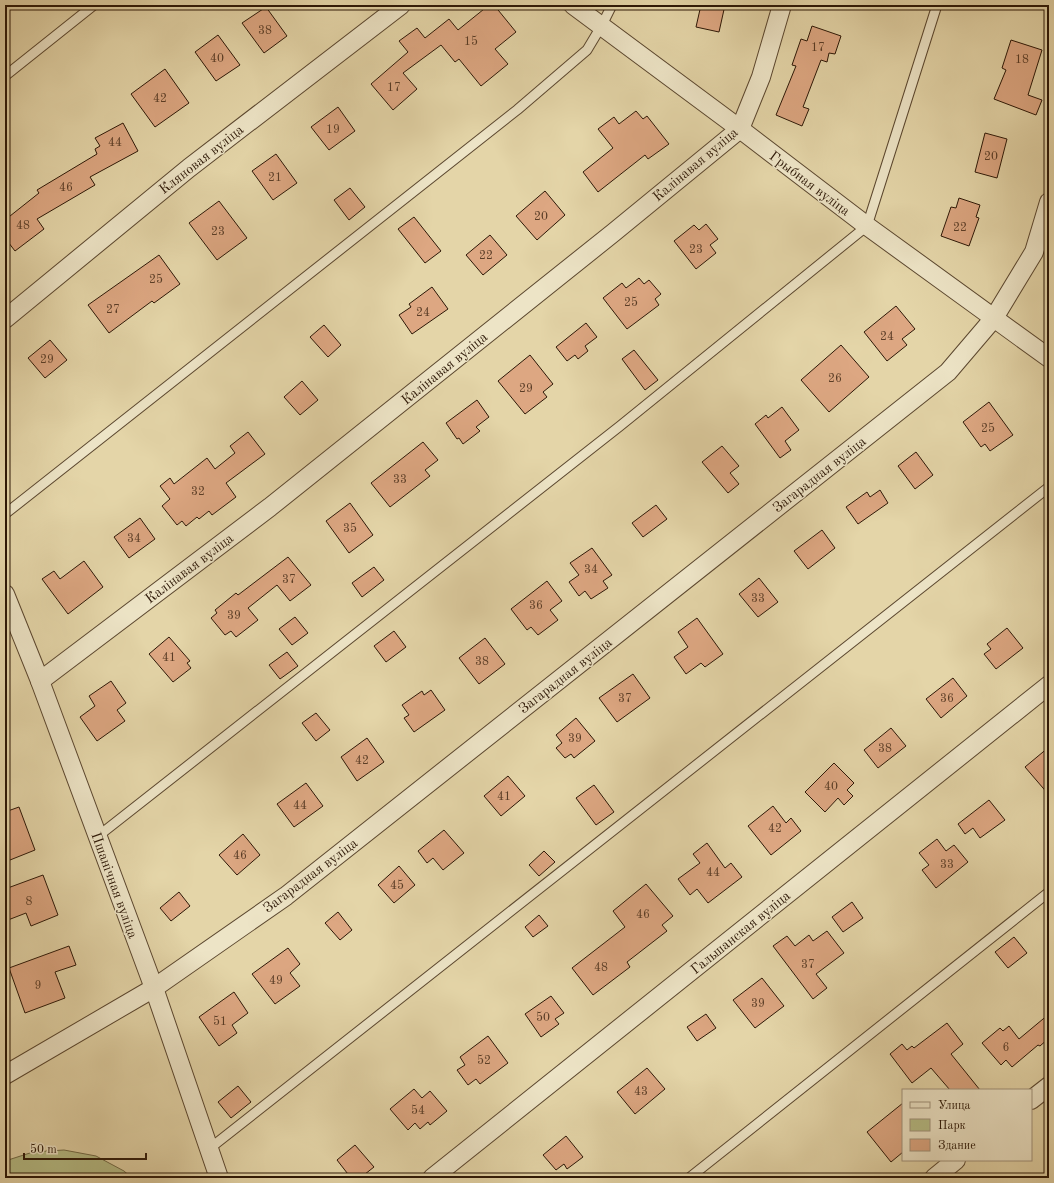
<svg xmlns="http://www.w3.org/2000/svg" width="1054" height="1183" viewBox="0 0 1054 1183" font-family="'Old Standard TT',serif">
  <style>
    .green { fill: #b6bd86; stroke: #726a46 }
    .building { fill: #dda782; stroke: #2d1807 }
    .lines { fill: none; stroke-linecap: round; stroke-linejoin: round }
    .service-casing { stroke: #5b472f; stroke-width: 11 }
    .minor-casing { stroke: #5b472f; stroke-width: 20 }
    .service { stroke: #ede4c6; stroke-width: 9 }
    .minor { stroke: #ede4c6; stroke-width: 18 }
    .labels { text-anchor: middle; stroke-width: 3; stroke-linejoin: round; paint-order: stroke }
    .number-label { font-size: 12px; fill: #593c26 }
    .street-label { font-size: 14px; fill: #2d1807; stroke: #ede4c6 }
  </style>
  <rect width="100%" height="100%" fill="#e4d5a8"/>
  <filter id="stains"><feTurbulence type="fractalNoise" baseFrequency=".005" numOctaves="4"/><feColorMatrix values="0 0 0 0 .2 0 0 0 0 .09 0 0 0 0 .02 0 0 0 .5 -.17"/></filter>
  <radialGradient id="worn" r=".72"><stop offset=".6" stop-color="#630" stop-opacity="0"/><stop offset="1" stop-color="#630" stop-opacity=".3"/></radialGradient>
  <path class="green" d="M64 1150 96 1156 124 1171 132 1178H5V1161L33 1152Z"/>
  <g class="building">
    <path d="M489 5H494L516 32 495 49 508 64 481 86 459 59 455 62 441 45 403 73 417 89 393 110 371 84 408 52 399 41 417 28 425 38 449 19 458 30Z"/>
    <path d="M701 5H725L719 32 696 27Z"/>
    <path d="M266 7 287 36 264 53 242 23Z"/>
    <path d="M812 26 841 36 835 54 829 53 827 62 821 60 803 107 809 109 802 126 776 115 796 66 792 65 801 39 807 41Z"/>
    <path d="M218 35 240 65 216 81 195 52Z"/>
    <path d="M1011 40 1042 50 1028 95 1042 100 1036 115 994 99 1006 70 1002 68Z"/>
    <path d="M165 69 189 103 155 127 131 94Z"/>
    <path d="M338 107 355 131 329 150 311 127Z"/>
    <path d="M636 111 643 119 647 116 669 144 648 159 645 155 598 192 583 172 613 148 598 129 614 117 619 124Z"/>
    <path d="M123 123 138 151 90 177 95 185 37 219 44 229 15 251 5 238V220L39 193 37 190 97 154 95 149 100 146 95 138Z"/>
    <path d="M985 133 1007 139 997 178 975 172Z"/>
    <path d="M276 154 297 183 273 200 252 171Z"/>
    <path d="M350 188 365 207 349 220 334 200Z"/>
    <path d="M545 191 565 215 537 240 516 216Z"/>
    <path d="M959 198 980 205 976 217 979 218 969 246 941 236 951 207 956 208Z"/>
    <path d="M219 201 247 238 217 260 189 223Z"/>
    <path d="M414 217 441 251 425 263 398 229Z"/>
    <path d="M706 224 718 239 710 245 716 253 696 269 674 241 694 225 699 230Z"/>
    <path d="M490 235 507 255 483 275 466 255Z"/>
    <path d="M159 255 180 284 154 303 152 301 109 333 88 305Z"/>
    <path d="M639 278 644 284 649 280 661 294 655 299 659 305 627 329 603 298 622 283 626 288Z"/>
    <path d="M432 287 448 309 412 334 399 315 411 307 409 304Z"/>
    <path d="M896 306 915 329 902 339 907 345 887 361 864 332Z"/>
    <path d="M586 323 597 337 585 346 588 351 578 359 575 355 567 361 556 347Z"/>
    <path d="M324 325 341 345 328 357 310 337Z"/>
    <path d="M50 340 67 360 45 378 28 358Z"/>
    <path d="M841 345 869 377 829 412 801 380Z"/>
    <path d="M634 350 658 380 645 390 622 359Z"/>
    <path d="M530 355 553 384 543 392 547 397 525 414 498 381Z"/>
    <path d="M302 381 318 400 300 415 284 397Z"/>
    <path d="M477 400 489 417 476 427 480 431 463 444 459 438 457 439 446 423Z"/>
    <path d="M989 402 1013 435 990 451 985 444 981 447 963 422Z"/>
    <path d="M782 407 799 430 785 441 791 450 780 458 755 424 766 415 768 418Z"/>
    <path d="M248 432 265 454 226 483 236 497 212 515 209 511 199 519 197 517 186 526 182 521 177 525 162 506 170 499 160 486 170 478 174 484 207 458 215 469 235 453 230 446Z"/>
    <path d="M423 442 438 460 425 470 430 476 390 507 371 483Z"/>
    <path d="M722 446 739 466 730 473 739 484 728 493 702 462Z"/>
    <path d="M916 452 933 475 915 489 898 466Z"/>
    <path d="M880 490 888 503 858 524 846 507 867 492 870 497Z"/>
    <path d="M350 503 373 535 349 553 326 521Z"/>
    <path d="M656 505 667 519 643 537 632 523Z"/>
    <path d="M140 518 155 539 129 558 114 537Z"/>
    <path d="M822 530 835 548 808 569 794 551Z"/>
    <path d="M592 548 612 575 603 581 608 588 591 599 585 591 579 596 569 582 579 575 570 563Z"/>
    <path d="M288 557 311 585 290 601 277 585 248 608 258 620 236 637 231 631 225 635 211 618 217 613 215 610 236 593 238 595Z"/>
    <path d="M84 561 103 587 68 614 42 579 54 571 60 579Z"/>
    <path d="M374 567 384 580 362 597 352 583Z"/>
    <path d="M759 578 778 602 758 617 739 594Z"/>
    <path d="M547 581 562 601 550 610 558 620 538 635 531 627 527 630 511 609Z"/>
    <path d="M295 617 308 633 292 645 279 629Z"/>
    <path d="M697 618 723 654 705 667 701 663 686 674 674 657 688 647 678 632Z"/>
    <path d="M1007 628 1023 648 996 669 984 654 991 649 987 644Z"/>
    <path d="M394 631 406 647 386 662 374 646Z"/>
    <path d="M169 637 190 661 187 663 191 668 173 682 149 654Z"/>
    <path d="M485 638 505 664 479 684 459 658Z"/>
    <path d="M287 652 298 666 280 679 269 665Z"/>
    <path d="M633 674 650 698 617 722 599 698Z"/>
    <path d="M953 678 967 696 941 718 926 699Z"/>
    <path d="M111 681 126 703 117 710 125 721 97 741 80 717 95 706 89 696Z"/>
    <path d="M431 690 445 710 414 732 404 718 409 715 402 705 422 691 424 695Z"/>
    <path d="M316 713 330 730 316 741 302 723Z"/>
    <path d="M576 718 595 741 574 758 571 754 565 758 556 748 562 743 556 735Z"/>
    <path d="M891 728 906 746 878 768 864 750Z"/>
    <path d="M367 738 384 762 357 781 341 757Z"/>
    <path d="M1049 747V795L1025 767Z"/>
    <path d="M834 763 854 783 847 790 853 796 844 805 838 798 825 812 805 792Z"/>
    <path d="M508 776 525 796 501 816 484 796Z"/>
    <path d="M306 783 323 806 294 827 277 804Z"/>
    <path d="M594 785 614 812 596 825 576 798Z"/>
    <path d="M989 800 1005 820 980 838 973 828 965 834 958 824Z"/>
    <path d="M773 806 786 823 791 818 801 831 771 855 748 826Z"/>
    <path d="M19 807 35 850 5 862V812Z"/>
    <path d="M444 830 464 853 443 870 433 858 427 863 418 851Z"/>
    <path d="M243 834 260 855 237 875 219 855Z"/>
    <path d="M937 839 946 851 954 845 968 862 936 888 922 870 929 865 919 853Z"/>
    <path d="M707 843 725 868 731 863 742 877 708 903 697 889 690 895 678 879 700 863 693 854Z"/>
    <path d="M544 851 555 862 539 876 529 865Z"/>
    <path d="M399 866 415 885 394 903 378 885Z"/>
    <path d="M43 875 58 915 31 926 26 913 8 920 5 912V889Z"/>
    <path d="M646 884 673 916 662 925 667 931 627 962 630 967 593 995 572 968 625 927 613 911Z"/>
    <path d="M179 892 190 906 171 921 160 908Z"/>
    <path d="M852 902 863 918 843 932 832 917Z"/>
    <path d="M338 912 352 930 340 940 325 923Z"/>
    <path d="M539 915 548 926 533 937 525 927Z"/>
    <path d="M827 931 844 953 816 974 827 988 813 999 773 946 787 936 795 946 809 935 813 941Z"/>
    <path d="M1014 937 1027 953 1008 968 995 952Z"/>
    <path d="M69 946 76 965 55 972 65 998 25 1013 9 968Z"/>
    <path d="M288 948 300 964 290 973 300 986 275 1004 252 974Z"/>
    <path d="M762 978 784 1006 755 1028 733 1000Z"/>
    <path d="M234 992 248 1013 232 1025 237 1033 219 1046 199 1017Z"/>
    <path d="M551 996 564 1013 555 1019 559 1024 541 1037 525 1014Z"/>
    <path d="M706 1014 716 1028 697 1041 687 1027Z"/>
    <path d="M1049 1014V1038L1040 1046 1038 1045 1012 1067 1006 1060 1001 1065 982 1043 1000 1028 1003 1031 1009 1026 1019 1039Z"/>
    <path d="M947 1023 963 1044 951 1054 980 1090H950L931 1068 912 1083 890 1054 902 1044 907 1050 912 1046 914 1048Z"/>
    <path d="M488 1036 508 1063 480 1084 476 1079 468 1085 457 1070 465 1065 460 1057Z"/>
    <path d="M647 1068 665 1089 635 1114 617 1092Z"/>
    <path d="M238 1086 251 1102 231 1118 218 1102Z"/>
    <path d="M414 1089 422 1098 430 1091 447 1111 430 1125 428 1122 420 1129 415 1123 408 1130 390 1109Z"/>
    <path d="M903 1103V1152L891 1162 867 1132Z"/>
    <path d="M566 1136 583 1157 567 1169 564 1164 556 1170 543 1155Z"/>
    <path d="M355 1145 374 1167 360 1178H351L337 1160Z"/>
  </g>
  <g class="lines">
    <g class="service-casing">
      <g id="service">
        <path d="M5 76 94 5"/>
        <path d="M5 514 517 110 587 50 602 25 612 5"/>
        <path d="M97 837 620 426 867 226 937 5"/>
        <path d="M209 1149 1049 487"/>
        <path d="M689 1178 1049 892"/>
      </g>
    </g>
    <g class="minor-casing">
      <g id="minor">
        <path d="M573 5 740 129 867 226 1049 358"/>
        <path d="M5 319 189 168 401 5"/>
        <path d="M5 594 40 681 154 988 219 1178"/>
        <path d="M40 681 270 507 613 233 740 129 761 77 782 5"/>
        <path d="M5 1075 154 988 286 896 948 372 994 318 1034 252 1049 202"/>
        <path d="M1031 1100 1049 1086"/>
        <path d="M432 1178 1049 685"/>
        <path d="M934 1178 956 1160"/>
      </g>
    </g>
    <use href="#service" class="service"/>
    <use href="#minor" class="minor"/>
  </g>
  <g class="labels">
    <g class="number-label">
      <text x="265" y="34">38</text>
      <text x="471" y="45">15</text>
      <text x="818" y="51">17</text>
      <text x="217" y="62">40</text>
      <text x="1022" y="63">18</text>
      <text x="394" y="91">17</text>
      <text x="160" y="102">42</text>
      <text x="333" y="133">19</text>
      <text x="115" y="146">44</text>
      <text x="991" y="160">20</text>
      <text x="275" y="181">21</text>
      <text x="66" y="191">46</text>
      <text x="541" y="220">20</text>
      <text x="23" y="229">48</text>
      <text x="960" y="231">22</text>
      <text x="218" y="235">23</text>
      <text x="696" y="253">23</text>
      <text x="486" y="259">22</text>
      <text x="156" y="283">25</text>
      <text x="631" y="306">25</text>
      <text x="113" y="313">27</text>
      <text x="423" y="316">24</text>
      <text x="887" y="340">24</text>
      <text x="47" y="363">29</text>
      <text x="835" y="382">26</text>
      <text x="526" y="392">29</text>
      <text x="988" y="432">25</text>
      <text x="400" y="483">33</text>
      <text x="198" y="495">32</text>
      <text x="350" y="532">35</text>
      <text x="134" y="542">34</text>
      <text x="591" y="573">34</text>
      <text x="289" y="583">37</text>
      <text x="758" y="602">33</text>
      <text x="536" y="609">36</text>
      <text x="234" y="619">39</text>
      <text x="169" y="661">41</text>
      <text x="482" y="665">38</text>
      <text x="625" y="702">37</text>
      <text x="947" y="702">36</text>
      <text x="575" y="742">39</text>
      <text x="885" y="752">38</text>
      <text x="362" y="764">42</text>
      <text x="831" y="790">40</text>
      <text x="504" y="800">41</text>
      <text x="300" y="809">44</text>
      <text x="775" y="832">42</text>
      <text x="240" y="859">46</text>
      <text x="947" y="868">33</text>
      <text x="713" y="876">44</text>
      <text x="397" y="889">45</text>
      <text x="29" y="905">8</text>
      <text x="643" y="918">46</text>
      <text x="808" y="968">37</text>
      <text x="601" y="971">48</text>
      <text x="276" y="984">49</text>
      <text x="38" y="989">9</text>
      <text x="758" y="1007">39</text>
      <text x="543" y="1021">50</text>
      <text x="220" y="1025">51</text>
      <text x="1006" y="1051">6</text>
      <text x="484" y="1064">52</text>
      <text x="641" y="1095">43</text>
      <text x="418" y="1114">54</text>
    </g>
    <g class="street-label">
      <text transform="translate(201 159) rotate(-38)" y="5">Кляновая вуліца</text>
      <text transform="translate(695 164) rotate(-40)" y="5">Калінавая вуліца</text>
      <text transform="translate(810 183) rotate(37)" y="5">Грыбная вуліца</text>
      <text transform="translate(444 368) rotate(-39)" y="5">Калінавая вуліца</text>
      <text transform="translate(819 474) rotate(-38)" y="5">Загарадная вуліца</text>
      <text transform="translate(189 568) rotate(-37)" y="5">Калінавая вуліца</text>
      <text transform="translate(565 675) rotate(-38)" y="5">Загарадная вуліца</text>
      <text transform="translate(310 875) rotate(-37)" y="5">Загарадная вуліца</text>
      <text transform="translate(115 885) rotate(70)" y="5">Пшанічная вуліца</text>
      <text transform="translate(740 932) rotate(-39)" y="5">Гальшанская вуліца</text>
    </g>
  </g>
  <rect width="1054" height="1183" fill="none" stroke="#e4d5a8" stroke-width="20"/>
  <rect x="6" y="6" width="1042" height="1171" fill="none" stroke="#2d1807" stroke-width="2"/>
  <rect x="10" y="10" width="1034" height="1163" fill="none" stroke="#2d1807"/>
  <rect x="902" y="1089" width="130" height="72" fill="#ede4c6" stroke="#a0927a"/>
  <rect x="910" y="1102" width="20" height="6" fill="#ede4c6" stroke="#a0927a"/>
  <text x="938" y="1109" font-size="12" fill="#2d1807">Улица</text>
  <rect x="910" y="1119" width="20" height="12" fill="#b6bd86" stroke="#a0927a"/>
  <text x="938" y="1129" font-size="12" fill="#2d1807">Парк</text>
  <rect x="910" y="1139" width="20" height="12" fill="#dda782" stroke="#a0927a"/>
  <text x="938" y="1149" font-size="12" fill="#2d1807">Здание</text>
  <path d="M24 1153v6h122v-6" fill="none" stroke="#2d1807" stroke-width="2"/>
  <text x="30" y="1153" font-size="12" fill="#2d1807" stroke="#ede4c6" stroke-width="3" paint-order="stroke">50 m</text>
  <rect width="100%" height="100%" filter="url(#stains)"/>
  <rect width="100%" height="100%" fill="url(#worn)"/>
</svg>
